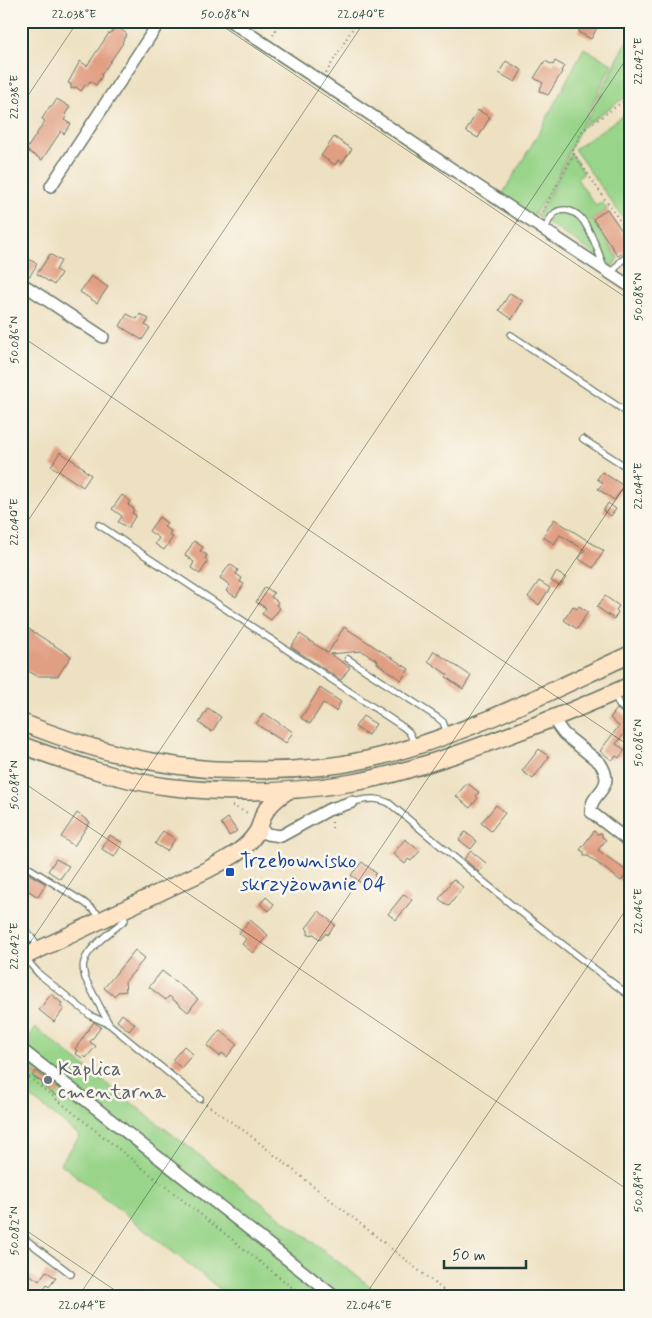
<svg xmlns="http://www.w3.org/2000/svg" width="652" height="1318" viewBox="0 0 652 1318" font-family="Mynerve,sans-serif">
  <style>
    .green { fill: #98d489; stroke: #5c885e }
    .building { fill: #e09e82 }
    .lines { fill: none; stroke-linecap: round; stroke-linejoin: round }
    .lane-casing { stroke: #677666; stroke-width: 8 }
    .street-casing { stroke: #677666; stroke-width: 14 }
    .secondary-casing { stroke: #677666; stroke-width: 19 }
    .path { stroke: #677666; stroke-width: 2; stroke-dasharray: 1 4; stroke-linecap: butt }
    .lane { stroke: #fff; stroke-width: 5.5 }
    .street { stroke: #fff; stroke-width: 11 }
    .secondary { stroke: #ffe4c6; stroke-width: 16 }
    .ticks { fill: none; stroke: #1f3d34; stroke-width: 1; stroke-opacity: 0.45 }
    .transit-dot { fill: #1a4fb4; stroke: #fbf7ec; stroke-width: 2 }
    .worship-dot { fill: #6b7280; stroke: #fbf7ec; stroke-width: 2 }
    .labels { text-anchor: middle; stroke-width: 5; stroke-linejoin: round; paint-order: stroke }
    .transit-label { font-size: 20px; fill: #164399; stroke: #fbf7ec; text-anchor: start }
    .worship-label { font-size: 20px; fill: #5b616d; stroke: #fbf7ec; text-anchor: start }
    .neatline { fill: none; stroke: #1f3d34; stroke-width: 2 }
    .ticks-label { font-size: 12px; text-anchor: middle; fill: #1f3d34 }
  </style>
  <rect width="100%" height="100%" fill="#fbf7ec"/>
  <filter id="ink" filterUnits="userSpaceOnUse"><feTurbulence type="fractalNoise" baseFrequency=".02" numOctaves="2"/><feDisplacementMap in="SourceGraphic" scale="10" xChannelSelector="R" yChannelSelector="G"/><feConvolveMatrix kernelMatrix="1 2 1 2 8 2 1 2 1" color-interpolation-filters="sRGB"/></filter>
  <filter id="wash" filterUnits="userSpaceOnUse"><feTurbulence type="fractalNoise" baseFrequency=".0096" numOctaves="4" result="noise"/><feDisplacementMap in="SourceGraphic" scale="20" xChannelSelector="R" yChannelSelector="G"/><feGaussianBlur stdDeviation="1.12" result="paint"/><feColorMatrix in="noise" values="0 0 0 0 0 0 0 0 0 0 0 0 0 0 0 0 0 1.4 0 .05"/><feComposite in="paint" operator="in"/></filter>
  <g filter="url(#wash)">
    <rect width="100%" height="100%" fill="#eee1c2"/>
    <g class="green">
      <path d="M631 33V93L584 126Z"/>
      <path d="M584 48 612 64 550 191 531 219 500 198 540 131Z"/>
      <path d="M631 110V229L574 149Z"/>
      <path d="M571 153 584 173 577 179 596 206 602 202 607 209 592 219 618 258 613 266 537 216 552 191Z"/>
      <path d="M36 1028 99 1078 384 1297H230L60 1163 80 1136 21 1089V1047Z"/>
    </g>
    <g id="blocks">
      <g class="building">
        <path d="M584 21H589L598 26 591 39 578 32Z"/>
        <path d="M116 26 127 34 122 42 123 43 101 75 102 76 96 85 90 81 88 85 86 84 81 91 76 87 71 89V84L68 83 80 61 87 66 109 33 110 34Z"/>
        <path d="M506 61 522 70 515 82 499 73Z"/>
        <path d="M545 61 553 65 555 61 564 66 561 71 562 72 548 95 539 91 543 83 534 78Z"/>
        <path d="M57 99 70 107 65 114 67 116 64 120 71 124 64 134 61 131 42 160 26 150 45 121 42 119 50 106 52 107Z"/>
        <path d="M478 110 490 117 478 138 466 131Z"/>
        <path d="M334 137 352 149 342 163 338 160 335 165 321 156Z"/>
        <path d="M607 209 631 244V247L618 256 593 219Z"/>
        <path d="M21 254 37 264 30 276 21 270Z"/>
        <path d="M50 254 61 261 56 270 61 273 54 285 37 274Z"/>
        <path d="M91 276 108 287 97 303 80 292Z"/>
        <path d="M510 293 523 301 512 319 499 310Z"/>
        <path d="M127 314 137 319 140 314 149 319 145 325 150 328 142 340 120 326Z"/>
        <path d="M60 452 84 468 83 469 91 475 83 487 51 466Z"/>
        <path d="M602 472 624 486 614 500 598 489 603 483 597 479Z"/>
        <path d="M122 495 130 501 128 505 134 509 132 513 136 515 128 528 118 522 122 516 112 509Z"/>
        <path d="M608 503 616 509 611 516 603 511Z"/>
        <path d="M159 517 167 523 164 527 171 531 169 535 173 537 164 550 155 544 159 538 149 531Z"/>
        <path d="M554 519 604 551 593 568 579 559 585 550 560 535 554 544 543 537Z"/>
        <path d="M194 541 203 547 200 551 207 555 205 559 208 561 200 574 191 568 194 562 185 555Z"/>
        <path d="M230 564 238 570 236 574 242 578 240 582 244 584 236 597 226 591 230 585 220 578Z"/>
        <path d="M556 572 566 578 560 586 551 581Z"/>
        <path d="M539 581 550 588 539 605 528 597Z"/>
        <path d="M265 587 274 593 271 597 278 602 276 605 280 608 271 620 262 614 266 608 256 602Z"/>
        <path d="M605 596 619 606 616 610 618 612 614 619 597 607Z"/>
        <path d="M573 606 577 609 579 606 588 612 577 629 564 620Z"/>
        <path d="M21 624 71 656 58 676H37L21 667Z"/>
        <path d="M344 627 409 669 401 680 377 663 378 661 362 651 330 654 350 667 341 680 291 647 300 634 328 653Z"/>
        <path d="M434 651 471 676 463 689 446 677 448 675 428 661Z"/>
        <path d="M320 688 341 702 336 711 323 703 310 724 301 718Z"/>
        <path d="M208 708 221 717 212 732 199 723Z"/>
        <path d="M617 709 631 720V732L627 730 616 744 625 750 619 758 616 756 612 760 600 751 619 726 610 718Z"/>
        <path d="M264 713 293 732 286 743 256 724Z"/>
        <path d="M363 716 376 724 368 735 355 727Z"/>
        <path d="M539 749 549 757 533 779 522 771Z"/>
        <path d="M467 783 479 792 476 796 478 798 470 808 456 796Z"/>
        <path d="M496 805 505 813 491 831 481 823Z"/>
        <path d="M77 813 90 822 74 846 61 837Z"/>
        <path d="M228 818 237 831 229 836 221 823Z"/>
        <path d="M163 831 175 839 167 851 155 844Z"/>
        <path d="M594 831 597 834 602 833V837L606 840 598 850 628 872 621 881 588 856H584V852L580 850Z"/>
        <path d="M465 832 477 841 471 849 459 840Z"/>
        <path d="M110 835 123 843 114 857 102 849Z"/>
        <path d="M405 839 420 851 411 861 408 859 405 864 393 854Z"/>
        <path d="M471 851 486 863 479 872 464 859Z"/>
        <path d="M56 859 69 866 60 879 48 871Z"/>
        <path d="M362 862 376 873 374 876 378 879 372 886 369 883 366 887 351 875Z"/>
        <path d="M21 869 46 884 38 897 21 886Z"/>
        <path d="M453 879 463 887 449 906 439 899Z"/>
        <path d="M404 894 412 900 396 920 388 914Z"/>
        <path d="M266 897 274 904 269 911 260 904Z"/>
        <path d="M319 911 335 925 327 935 326 933 320 940 314 934 308 935V930L306 928Z"/>
        <path d="M250 920 268 935 253 953 242 944 246 939 239 933Z"/>
        <path d="M135 950 145 958 125 982 126 991 118 992 114 996 104 988Z"/>
        <path d="M162 971 198 999 188 1012 169 996 166 1000 149 987Z"/>
        <path d="M51 994 62 1003 60 1006 64 1009 54 1022 39 1010Z"/>
        <path d="M122 1014 135 1024 129 1031 117 1021Z"/>
        <path d="M94 1022 101 1027 90 1042 96 1046 86 1058 84 1056 82 1058 75 1053 77 1051 75 1049Z"/>
        <path d="M220 1030 237 1044 227 1057 222 1053 220 1056 207 1046Z"/>
        <path d="M184 1046 193 1054 181 1068 172 1060Z"/>
        <path d="M36 1071 61 1090 56 1096 42 1085V1082L32 1076Z"/>
        <path d="M46 1271 56 1278 49 1287 47 1285 38 1297H33L21 1288V1275L26 1279 29 1274 39 1281Z"/>
      </g>
    </g>
  </g>
  <g filter="url(#ink)">
    <use href="#blocks" fill-opacity="0" stroke="#677666" stroke-width="1"/>
    <g class="lines">
      <g class="lane-casing">
        <g id="lane">
          <path d="M545 230C547 224 550 217 555 213 558 210 562 210 566 210 571 211 576 213 580 217 589 226 600 255 604 268"/>
          <path d="M611 274 621 261 631 254"/>
          <path d="M511 335 631 415"/>
          <path d="M583 439 631 470"/>
          <path d="M99 525 403 727 409 732 415 744"/>
          <path d="M348 659 438 718 443 722 447 733"/>
          <path d="M614 693 619 705 631 714"/>
          <path d="M352 802C368 799 374 797 389 803L513 906 631 997"/>
          <path d="M21 863 85 903 97 913 99 919"/>
          <path d="M21 929C30 934 35 940 39 949"/>
          <path d="M25 958 39 974 91 1016 109 1024 115 1029 200 1099"/>
          <path d="M109 1024 85 978C84 973 82 967 84 962 88 947 113 930 125 920L122 913"/>
          <path d="M21 1236 71 1274"/>
        </g>
      </g>
      <g class="street-casing">
        <g id="street">
          <path d="M230 21 467 179 631 287"/>
          <path d="M51 186 160 21"/>
          <path d="M21 283 103 337"/>
          <path d="M555 717 558 726 564 734 600 763C618 790 589 792 591 812L631 843"/>
          <path d="M259 830 267 834 281 836 328 810 352 802"/>
          <path d="M21 1049 335 1297"/>
        </g>
      </g>
      <g class="secondary-casing">
        <g id="secondary">
          <path d="M21 722C80 746 143 764 207 769 221 770 235 770 249 770 289 771 330 768 369 759 460 738 546 693 631 654"/>
          <path d="M21 745C68 762 120 781 170 787 230 794 291 793 350 783 388 777 427 764 463 752 520 732 576 710 631 685"/>
          <path d="M21 958 207 870C227 859 244 852 257 832 261 826 261 819 264 814 269 804 278 797 287 791"/>
        </g>
      </g>
      <g class="path">
        <path d="M273 35 281 21"/>
        <path d="M326 73 357 21"/>
        <path d="M631 96 583 130 572 151 631 237"/>
        <path d="M540 216 574 154"/>
        <path d="M232 806 250 814"/>
        <path d="M332 828V820"/>
        <path d="M21 1071 304 1297"/>
        <path d="M206 1104 247 1133 452 1297"/>
      </g>
      <use href="#lane" class="lane"/>
      <use href="#street" class="street"/>
      <use href="#secondary" class="secondary"/>
    </g>
  </g>
  <path class="ticks" d="M215 21 631 301M21 106 78 21M21 336 631 747M21 531 365 21M21 781 631 1192M21 956 631 52M21 1227 125 1297M78 1297 631 477M364 1297 631 902"/>
  <rect class="transit-dot" x="225" y="867" width="10" height="10" rx="2.5"/>
  <circle class="worship-dot" cx="48" cy="1080" r="5"/>
  <g class="labels">
    <g class="transit-label">
      <text x="240" y="867">Trzebownisko<tspan x="240" dy="23">skrzyżowanie 04</tspan></text>
    </g>
    <g class="worship-label">
      <text x="58" y="1075">Kaplica<tspan x="58" dy="23">cmentarna</tspan></text>
    </g>
  </g>
  <rect width="652" height="1318" fill="none" stroke="#fbf7ec" stroke-width="55"/>
  <path d="M444 1260v8h82v-8" fill="none" stroke="#1f3d34" stroke-width="2.5"/>
  <text x="452" y="1260" font-size="15" fill="#1f3d34" stroke="#fbf7ec" stroke-width="4" paint-order="stroke">50 m</text>
  <rect x="28" y="28" width="596" height="1262" class="neatline"/>
  <g class="ticks-label">
    <text x="74" y="18">22.038°E</text>
    <text x="225" y="18">50.088°N</text>
    <text x="361" y="18">22.040°E</text>
    <text transform="translate(638 61) rotate(-90)" y="4">22.042°E</text>
    <text transform="translate(14 97) rotate(-90)" y="4">22.038°E</text>
    <text transform="translate(638 297) rotate(-90)" y="4">50.088°N</text>
    <text transform="translate(14 340) rotate(-90)" y="4">50.086°N</text>
    <text transform="translate(638 486) rotate(-90)" y="4">22.044°E</text>
    <text transform="translate(14 522) rotate(-90)" y="4">22.040°E</text>
    <text transform="translate(638 743) rotate(-90)" y="4">50.086°N</text>
    <text transform="translate(14 785) rotate(-90)" y="4">50.084°N</text>
    <text transform="translate(638 911) rotate(-90)" y="4">22.046°E</text>
    <text transform="translate(14 946) rotate(-90)" y="4">22.042°E</text>
    <text transform="translate(638 1188) rotate(-90)" y="4">50.084°N</text>
    <text transform="translate(14 1231) rotate(-90)" y="4">50.082°N</text>
    <text x="82" y="1309">22.044°E</text>
    <text x="369" y="1309">22.046°E</text>
  </g>
</svg>
